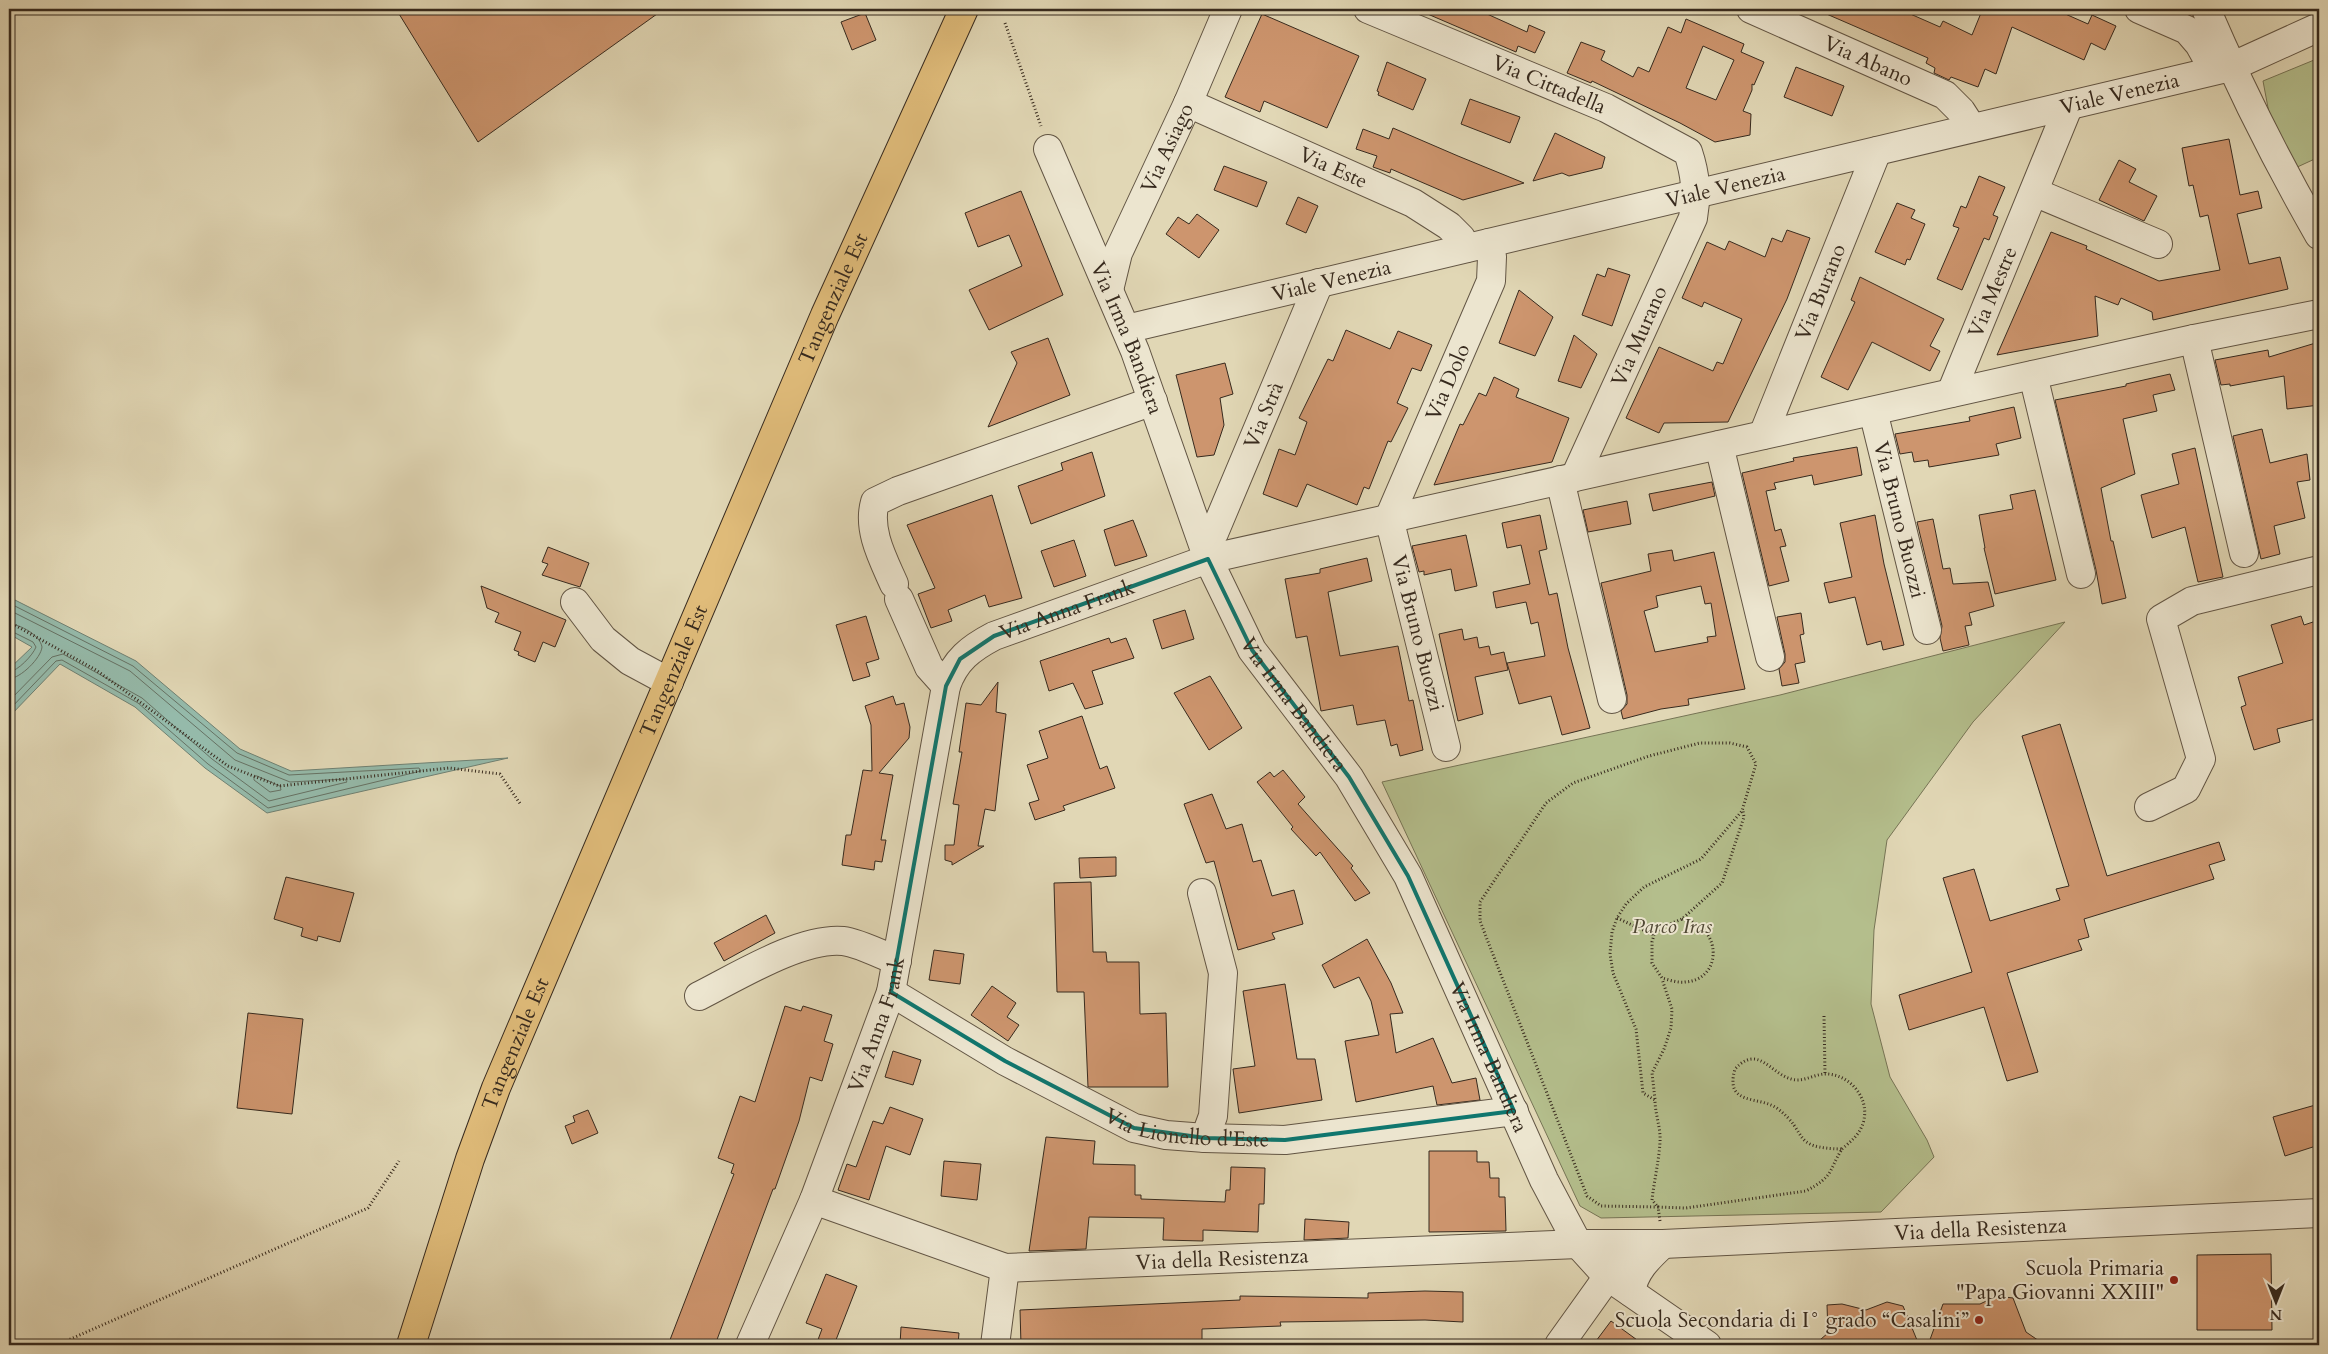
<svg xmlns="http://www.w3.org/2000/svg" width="2328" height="1354" viewBox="0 0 2328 1354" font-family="Cardo,serif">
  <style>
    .green { fill: #b4be8c; stroke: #767455 }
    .water { fill: #95baaa; stroke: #6f8072 }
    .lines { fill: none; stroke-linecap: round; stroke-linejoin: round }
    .shore { stroke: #667264; stroke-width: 1 }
    .building { fill: #cd956e; stroke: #372a1e; fill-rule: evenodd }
    .minor-casing { stroke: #625544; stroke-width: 30 }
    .major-casing { stroke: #372a1e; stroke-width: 30 }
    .path { stroke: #372a1e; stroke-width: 3; stroke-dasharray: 1 2.5; stroke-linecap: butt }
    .minor { stroke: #ece5cf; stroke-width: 28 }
    .major { stroke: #e0bc7a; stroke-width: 28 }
    .marked { fill: none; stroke: #0f766e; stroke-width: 4; stroke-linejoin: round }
    .poi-dot { fill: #8f2418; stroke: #ece5cf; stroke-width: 2 }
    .labels { text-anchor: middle; stroke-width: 4; stroke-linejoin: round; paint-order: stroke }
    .street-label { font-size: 21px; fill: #372a1e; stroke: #ece5cf }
    .park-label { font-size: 21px; font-style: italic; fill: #504834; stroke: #ece5cf }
    .poi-label { font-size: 21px; fill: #372a1e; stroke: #ece5cf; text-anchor: end }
  </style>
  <rect width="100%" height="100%" fill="#e1d7b5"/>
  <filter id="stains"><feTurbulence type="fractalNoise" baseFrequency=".004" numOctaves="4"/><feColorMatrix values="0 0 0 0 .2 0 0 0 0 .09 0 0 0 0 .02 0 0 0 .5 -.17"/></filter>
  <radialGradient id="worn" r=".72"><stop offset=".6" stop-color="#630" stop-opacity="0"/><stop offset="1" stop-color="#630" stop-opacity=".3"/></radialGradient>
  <g class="green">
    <path d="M2319 58V157L2293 169 2269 113 2263 81Z"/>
    <path d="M2065 622 1973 722 1887 840 1874 930 1871 1004 1890 1077 1927 1140 1934 1157 1881 1212 1601 1218 1580 1206 1382 782 1780 695Z"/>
  </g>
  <path class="water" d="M9 597 136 661 240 749 291 771 508 758 267 813 205 768 135 707 60 664 9 717V669L32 647 9 634Z"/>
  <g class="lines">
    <g class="shore">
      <path d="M9 603 133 666 237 753 289 775 419 768 421 771 268 808 208 764 138 703 62 660 56 661 9 710"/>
      <path d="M9 610 130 671 235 760 290 782 345 779 347 782 269 801 212 759 142 698 63 654 52 657 9 701"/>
      <path d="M9 624C20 624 40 635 42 647 41 658 21 678 9 679"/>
      <path d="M9 630 33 642 36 647C33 655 18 671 9 672"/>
      <path d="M257 776 280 786 281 790 270 792 254 780V777Z"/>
    </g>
  </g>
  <g class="building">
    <path d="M396 9H664L478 142Z"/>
    <path d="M1416 9H1476L1527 32 1529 25 1545 32 1535 53 1518 46 1516 52Z"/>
    <path d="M1815 9H1899L1940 27 1943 21 1972 35 1981 13 1971 9H2054L2088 24 2092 15 2116 26 2105 50 2091 43 2084 60 2012 27 1996 74 1985 69 1978 87 1951 77 1949 80 1934 73 1935 68 1926 63 1928 58Z"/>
    <path d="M865 13 876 40 852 50 841 22Z"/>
    <path d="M1262 14 1359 56 1327 128 1264 101 1260 112 1225 97Z"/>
    <path d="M1686 19 1744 44 1741 52 1764 62 1754 85 1752 84V90L1743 111 1751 114 1750 135 1715 142 1680 123 1592 81 1591 83 1567 73 1581 42 1605 51 1601 60 1633 77 1638 67 1649 72 1668 27 1681 33ZM1703 46 1734 60 1716 100 1686 88Z"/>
    <path d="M1387 62 1426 79 1413 110 1378 95 1379 92 1377 91Z"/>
    <path d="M1796 67 1844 86 1832 116 1784 97Z"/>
    <path d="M1470 99 1520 117 1510 143 1461 124Z"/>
    <path d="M1393 128 1458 156 1524 183 1463 200 1391 169 1390 173 1373 167 1377 156 1356 149 1363 129 1389 139Z"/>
    <path d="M1555 133 1605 157 1602 168 1569 176 1562 173 1533 181Z"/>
    <path d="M2229 139 2240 195 2258 191 2262 208 2237 214 2249 264 2280 257 2288 289 2153 320 2152 312 2121 298 2118 305 2095 296 2098 336 1997 355 2051 232 2087 246 2086 249 2159 281 2220 270 2208 215 2200 217 2193 185 2189 186 2182 148Z"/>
    <path d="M2119 160 2136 169 2129 182 2157 196 2144 221 2099 200Z"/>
    <path d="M1224 166 1267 182 1257 207 1214 190Z"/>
    <path d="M1979 176 2005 187 1993 215 1998 217 1989 240 1984 238 1962 290 1937 279 1959 228 1953 226 1961 206 1966 208Z"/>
    <path d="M1021 191 1063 295 989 330 969 290 1022 266 1009 235 978 247 965 213Z"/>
    <path d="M1298 197 1318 206 1306 233 1286 224Z"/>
    <path d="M1897 203 1915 210 1911 218 1925 224 1910 260 1907 259 1905 265 1875 252Z"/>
    <path d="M1197 214 1219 230 1199 258 1166 234 1178 217 1189 224Z"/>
    <path d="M1787 230 1810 238 1787 299 1728 422 1664 423 1659 433 1626 418 1659 347 1713 371 1717 362 1723 364 1742 319 1704 302 1702 307 1682 298 1707 242 1725 250 1729 241 1765 257 1772 238 1782 242Z"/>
    <path d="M1608 268 1630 275 1612 326 1582 315 1597 274 1605 277Z"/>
    <path d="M1860 277 1944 319 1930 346 1940 351 1930 371 1872 342 1848 390 1821 377 1855 302 1851 300Z"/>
    <path d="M1519 290 1553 317 1535 356 1499 343Z"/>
    <path d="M1346 330 1390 349 1398 331 1432 345 1421 371 1412 368 1397 403 1408 408 1391 442 1388 441 1369 489 1364 487 1357 505 1307 484 1297 507 1263 494 1279 449 1295 455 1307 422 1299 418 1328 359 1333 361Z"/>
    <path d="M1574 335 1597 354 1581 388 1558 381Z"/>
    <path d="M1048 338 1070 395 988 427 1017 363 1011 352Z"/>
    <path d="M2319 342V405L2287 409 2284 376 2230 386V384L2221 385 2215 360 2268 350 2269 357Z"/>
    <path d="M1225 363 1233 394 1220 398 1224 425 1214 455 1197 457 1176 375Z"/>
    <path d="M2170 374 2175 390 2153 395 2157 411 2123 419 2135 474 2101 488 2111 541H2113L2126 598 2102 604 2096 570 2055 400 2126 386V384Z"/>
    <path d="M1494 377 1519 389 1516 397 1569 418 1552 462 1434 485 1460 424 1463 425 1479 393 1486 396Z"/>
    <path d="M2014 407 2021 438 1996 444 1999 455 1929 467 1928 460 1914 462 1912 452 1900 454 1895 434 1970 421 1969 417Z"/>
    <path d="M2262 429 2270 463 2307 454 2310 480 2297 482 2305 518 2274 526 2280 554 2261 559 2233 436Z"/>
    <path d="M1857 447 1862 475 1814 485 1812 475 1774 483 1776 489 1766 491 1775 531 1781 529 1786 546 1780 547 1789 581 1769 586 1742 473 1794 461 1793 458Z"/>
    <path d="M2195 448 2223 577 2198 582 2185 527 2152 538 2141 495 2179 484 2172 454Z"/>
    <path d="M1092 452 1105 496 1031 524 1018 486 1063 470 1061 463Z"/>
    <path d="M1712 482 1715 496 1653 511 1649 494Z"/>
    <path d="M2035 490 2056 580 1995 594 1984 548H1985L1979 515 2013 509 2010 495Z"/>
    <path d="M992 495 1022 598 989 607 985 595 948 610 952 621 931 628 918 594 935 588 907 525Z"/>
    <path d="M1627 501 1631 524 1588 532 1583 510Z"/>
    <path d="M1540 515 1547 549 1539 551 1549 595 1557 593 1568 648 1590 728 1562 735 1551 696 1519 704 1507 663 1545 656 1538 622 1531 624 1526 602 1496 608 1493 592 1530 584 1521 545 1507 548 1502 523Z"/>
    <path d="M1875 515 1884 564 1904 645 1883 650 1881 641 1867 645 1855 597 1829 603 1824 583 1852 577 1840 523Z"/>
    <path d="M1933 519 1943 569 1950 568 1953 584 1988 582 1994 606 1969 613 1972 625 1965 626 1969 645 1943 651 1940 638 1942 626 1917 522Z"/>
    <path d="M1133 520 1147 556 1115 566 1104 530Z"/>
    <path d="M1466 535 1477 586 1455 591 1451 569 1424 575V571L1419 572 1412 546Z"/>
    <path d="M1074 540 1086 576 1054 587 1041 551Z"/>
    <path d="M548 547 589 563 580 587 542 575 548 564 542 562Z"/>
    <path d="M1672 550 1674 561 1714 552 1745 689 1688 699 1689 705 1661 709 1623 719 1621 711 1627 704V695L1601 583 1651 571 1648 554ZM1701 586 1705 604 1711 603 1716 636 1707 637 1708 642 1655 652 1644 611 1658 607 1656 596Z"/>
    <path d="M1367 558 1372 581 1328 592 1340 656 1398 646 1409 701 1413 700 1423 750 1400 756 1397 744 1391 746 1385 720 1357 725 1353 705 1321 711 1307 636 1296 638 1285 579 1320 573V569Z"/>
    <path d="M481 586 566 620 555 647 543 642 535 662 518 655 519 652 514 650 521 632 495 622 499 613 487 608Z"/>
    <path d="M1185 610 1194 639 1162 649 1153 620Z"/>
    <path d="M1801 613 1804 634 1800 635 1805 662 1795 664 1799 683 1782 686 1779 669 1785 662V654L1777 617Z"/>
    <path d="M866 616 879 659 866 663 870 676 853 681 836 625Z"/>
    <path d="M2301 616 2304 625 2319 620V718L2277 729 2280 742 2254 750 2241 707 2246 705 2238 677 2283 663 2271 625Z"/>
    <path d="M1462 629 1464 640 1477 637 1479 648 1489 646 1491 655 1504 652 1508 670 1475 677 1483 714 1458 721 1439 634Z"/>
    <path d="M1109 638 1111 643 1126 638 1134 658 1092 671 1103 704 1085 709 1073 683 1049 691 1040 661Z"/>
    <path d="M1210 676 1242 728 1209 750 1174 693Z"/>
    <path d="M998 682 996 712 1006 714 995 811 985 809 978 846H984L952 865V862L945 860V845H954L959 805 953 804 962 752H959L966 703 981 705Z"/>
    <path d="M893 696 896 705 904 703 910 727 909 738 879 773 893 775 881 840H886L882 862 875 861 874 870 842 865 846 835H851L863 770 872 771 871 725 865 706Z"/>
    <path d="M1082 716 1100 769 1107 766 1115 788 1063 806 1065 810 1035 820 1029 803 1039 800 1027 765 1048 758 1039 731Z"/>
    <path d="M2060 724 2107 876 2219 842 2225 860 2209 865 2214 879 2084 919 2089 937 2078 940 2082 950 2007 973 2038 1072 2007 1081 1984 1007 1909 1030 1899 995 1972 972 1943 878 1974 869 1990 921 2060 900 2056 889 2069 886 2022 736Z"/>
    <path d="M1283 770 1305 797 1298 804 1353 866 1351 868 1370 893 1355 901 1320 852 1316 856 1291 829 1293 827 1257 782 1270 772 1274 777Z"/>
    <path d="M1212 794 1226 829 1242 824 1253 862 1261 860 1272 896 1294 890 1303 924 1272 933 1275 939 1238 950 1214 861 1206 863 1184 804Z"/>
    <path d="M1116 857V876L1080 878 1079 858Z"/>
    <path d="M286 877 354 893 340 942 318 936 317 941 301 936 303 928 274 919Z"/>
    <path d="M1091 882 1093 952H1106L1107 962H1139L1140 1014 1166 1013 1168 1087H1088L1084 992H1057L1054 883Z"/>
    <path d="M766 915 775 933 724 961 714 943Z"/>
    <path d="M1367 939 1391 983 1403 1013 1390 1014 1396 1053 1433 1038 1452 1083 1476 1078 1480 1100 1437 1105 1433 1086 1356 1102 1345 1041 1379 1035 1371 1001 1359 977 1334 988 1322 965Z"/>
    <path d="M934 950 964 954 960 984 929 980Z"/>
    <path d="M1285 984 1297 1059H1315L1322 1100 1239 1113 1233 1069 1255 1066 1243 991Z"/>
    <path d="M992 986 1016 1003 1007 1017 1019 1025 1008 1041 971 1015Z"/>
    <path d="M785 1006 801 1011 803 1006 832 1015 824 1041 833 1044 822 1081 810 1077 799 1121 775 1189H773L715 1345H668L734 1174 731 1173 734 1164 718 1158 740 1096 755 1102Z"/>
    <path d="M248 1013 303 1019 292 1114 237 1108Z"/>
    <path d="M893 1051 921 1060 913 1085 885 1077Z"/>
    <path d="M2319 1104V1145L2285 1156 2273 1117Z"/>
    <path d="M890 1107 923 1119 910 1155 886 1146 869 1200 838 1190 847 1164 856 1167 873 1121 883 1124Z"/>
    <path d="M588 1110 598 1133 572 1144 565 1126 575 1122 573 1116Z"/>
    <path d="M1046 1137 1095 1141 1093 1164 1135 1165V1195H1141V1199L1225 1202 1226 1190H1230L1231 1167 1265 1168 1264 1204H1259L1258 1232 1203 1230V1241L1163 1240 1164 1218 1089 1217 1086 1249 1029 1251Z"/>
    <path d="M1429 1151H1477V1162H1489L1490 1178H1499V1197H1505L1506 1231 1429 1232Z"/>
    <path d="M944 1161 981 1164 977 1200 941 1196Z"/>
    <path d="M1305 1219 1349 1222 1348 1238 1304 1240Z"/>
    <path d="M2271 1254 2272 1330H2197V1255Z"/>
    <path d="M826 1274 857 1286 834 1345H816L822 1329 806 1323Z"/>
    <path d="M1425 1291 1463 1292V1322L1425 1320 1280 1322 1281 1326 1202 1329V1345H1156V1342L1097 1345H1021L1020 1310 1240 1300V1296L1368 1298V1293Z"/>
    <path d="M1997 1296 2013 1298 2026 1332 2045 1345H1928L1943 1304H1980Z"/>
    <path d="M1887 1302 1903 1306 1919 1345H1814L1828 1333 1827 1305 1842 1304 1866 1310Z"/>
    <path d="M1611 1321 1644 1345H1593Z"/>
    <path d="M901 1327 959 1333 958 1345H900Z"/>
  </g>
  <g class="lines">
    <g class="minor-casing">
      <g id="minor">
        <path id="s1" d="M1368 9 1606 108 1688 152C1696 176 1697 194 1693 218L1575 477"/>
        <path id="s2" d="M1751 9 1945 95 1961 111 1972 128"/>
        <path d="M2139 9 2187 30 2199 44 2208 60 2231 67"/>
        <path d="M2206 9C2240 88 2276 160 2319 235"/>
        <path id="s3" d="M1188 103 1413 203 1449 226 1461 238 1466 248"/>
        <path id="s4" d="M1048 149 1135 351 1208 559 1252 650 1349 777 1408 876 1544 1180 1578 1244 1607 1276 1707 1345"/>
        <path d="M2034 192 2158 244"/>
        <path id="s5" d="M1109 290 1118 253 1188 103 1228 9"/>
        <path id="s6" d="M1126 329 2231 67 2319 27"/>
        <path d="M2194 339 2244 553"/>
        <path d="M2033 375 2081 574"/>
        <path id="s7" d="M1951 393 2069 105"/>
        <path id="s8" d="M1873 411 1927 630"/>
        <path id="s9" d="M1763 435 1877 151"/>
        <path d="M1719 445 1770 657"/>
        <path d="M1560 480 1612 699"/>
        <path id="s10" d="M1203 542 1214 533 1319 283"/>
        <path d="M894 584C883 559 867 530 875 502L898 491 1153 401"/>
        <path d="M899 599 929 667 946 686"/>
        <path d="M575 602 603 639 630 661 669 682"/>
        <path id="s11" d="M1446 747 1389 518 1491 281 1492 257 1489 243"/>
        <path d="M2149 807 2186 789 2201 759 2161 619 2192 601 2319 570"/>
        <path d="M1202 893 1223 973 1213 1116 1205 1138"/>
        <path id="s12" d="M891 992 1005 1061 1134 1128 1166 1135 1205 1138 1285 1140 1514 1111"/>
        <path d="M699 996C737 977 801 937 843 941 856 942 883 955 897 961"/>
        <path id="s13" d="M814 1200 1005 1268 1578 1244H1663L2319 1213"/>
        <path d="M1631 1292C1634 1271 1648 1258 1663 1244"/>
        <path id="s14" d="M750 1345 814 1200 891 992 946 686C955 660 971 648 994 636L1208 559 2194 339 2319 314"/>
        <path d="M995 1345 1005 1268"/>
        <path d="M1559 1345 1619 1261"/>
      </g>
    </g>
    <g class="major-casing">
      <g id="major">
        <path id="s15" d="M411 1345 470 1159 496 1088 825 315 964 9"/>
      </g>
    </g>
    <g class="path">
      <path d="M1005 23 1041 126"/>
      <path d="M9 622 96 670 228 766 279 786 449 768 500 774 521 805"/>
      <path d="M1617 918 1654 935"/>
      <path d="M1682 919C1686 920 1692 921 1697 924 1722 940 1718 980 1685 982 1678 983 1669 980 1662 978L1652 963V942L1654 935 1665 926 1682 919 1722 883 1744 817 1743 811"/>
      <path d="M1824 1016 1825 1074"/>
      <path d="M1655 1099 1652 1073 1664 1049 1671 1028 1672 1009 1662 979"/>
      <path d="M1660 1221 1658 1207 1601 1206 1587 1196 1480 921V902L1546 803 1573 783 1649 756 1700 743H1730L1747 747 1756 764 1742 811 1701 859 1644 887 1626 904 1617 918 1612 932 1610 954 1613 973 1636 1029 1643 1093 1655 1100C1655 1114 1661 1128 1660 1142 1659 1161 1654 1181 1652 1200L1658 1207 1686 1208 1806 1191C1834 1176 1828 1172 1842 1149 1789 1148 1810 1133 1778 1109 1760 1095 1724 1107 1735 1069 1758 1044 1770 1073 1791 1079 1804 1083 1815 1073 1828 1074 1853 1076 1872 1102 1862 1126 1858 1136 1850 1142 1842 1149"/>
      <path d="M57 1345 368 1208 399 1161"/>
    </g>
    <use href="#minor" class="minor"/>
    <use href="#major" class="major"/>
  </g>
  <path class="marked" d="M1208 559 1252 650 1349 777 1408 876 1514 1111 1285 1140 1205 1138 1134 1128 1005 1061 891 992 946 686 960 659 994 636Z"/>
  <g class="poi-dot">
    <circle cx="2174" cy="1280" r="5"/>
    <circle cx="1979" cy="1320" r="5"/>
  </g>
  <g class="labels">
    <g class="street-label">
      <text dy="7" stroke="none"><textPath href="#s2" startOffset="128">Via Abano</textPath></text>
      <text dy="7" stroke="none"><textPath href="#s1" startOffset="196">Via Cittadella</textPath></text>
      <text dy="7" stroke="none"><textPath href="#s6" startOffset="1021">Viale Venezia</textPath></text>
      <text dy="7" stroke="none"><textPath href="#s5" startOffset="154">Via Asiago</textPath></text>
      <text dy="7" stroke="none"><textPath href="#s3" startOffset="159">Via Este</textPath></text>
      <text dy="7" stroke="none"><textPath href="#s6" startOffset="616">Viale Venezia</textPath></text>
      <text dy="7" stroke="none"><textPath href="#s6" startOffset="211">Viale Venezia</textPath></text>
      <text dy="7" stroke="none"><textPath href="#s7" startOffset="109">Via Mestre</textPath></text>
      <text dy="7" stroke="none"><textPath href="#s9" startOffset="154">Via Burano</textPath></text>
      <text dy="7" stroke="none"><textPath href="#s15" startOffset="1129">Tangenziale Est</textPath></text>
      <text transform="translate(1639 336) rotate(-66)" y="7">Via Murano</text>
      <text dy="7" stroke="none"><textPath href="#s4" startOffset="205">Via Irma Bandiera</textPath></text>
      <text dy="7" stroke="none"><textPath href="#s11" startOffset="384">Via Dolo</textPath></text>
      <text dy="7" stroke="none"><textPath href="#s10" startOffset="142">Via Strà</textPath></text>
      <text dy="7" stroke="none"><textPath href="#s8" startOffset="112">Via Bruno Buozzi</textPath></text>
      <text dy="7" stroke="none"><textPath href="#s14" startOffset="840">Via Anna Frank</textPath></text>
      <text transform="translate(1418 633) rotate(76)" y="7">Via Bruno Buozzi</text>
      <text dy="7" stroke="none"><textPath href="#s15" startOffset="724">Tangenziale Est</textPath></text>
      <text dy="7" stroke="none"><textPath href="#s4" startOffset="610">Via Irma Bandiera</textPath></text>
      <text dy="7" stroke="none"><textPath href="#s14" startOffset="345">Via Anna Frank</textPath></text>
      <text dy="7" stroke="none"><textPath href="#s15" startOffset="319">Tangenziale Est</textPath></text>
      <text dy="7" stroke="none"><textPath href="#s4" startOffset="1015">Via Irma Bandiera</textPath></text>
      <text dy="7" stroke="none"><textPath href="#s12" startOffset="331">Via Lionello d'Este</textPath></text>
      <text dy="7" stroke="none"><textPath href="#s13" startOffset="1179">Via della Resistenza</textPath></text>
      <text dy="7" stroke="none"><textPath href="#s13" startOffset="420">Via della Resistenza</textPath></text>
    </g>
    <g class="park-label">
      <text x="1672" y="933">Parco Iras</text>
    </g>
    <g class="poi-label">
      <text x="2164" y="1275">Scuola Primaria<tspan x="2164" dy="24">"Papa Giovanni XXIII"</tspan></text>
      <text x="1969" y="1327">Scuola Secondaria di I° grado “Casalini”</text>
    </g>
  </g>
  <rect width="2328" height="1354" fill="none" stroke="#e1d7b5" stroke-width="30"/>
  <rect x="10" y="10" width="2308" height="1334" fill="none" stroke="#372a1e" stroke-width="2.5"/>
  <rect x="15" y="15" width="2298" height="1324" fill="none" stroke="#372a1e"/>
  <g transform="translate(2276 1302) rotate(180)" stroke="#ece5cf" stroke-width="4" paint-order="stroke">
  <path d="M0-4L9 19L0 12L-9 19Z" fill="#372a1e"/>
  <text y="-8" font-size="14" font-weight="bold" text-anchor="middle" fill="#372a1e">N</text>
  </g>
  <rect width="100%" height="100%" filter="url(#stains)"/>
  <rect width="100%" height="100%" fill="url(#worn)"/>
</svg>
